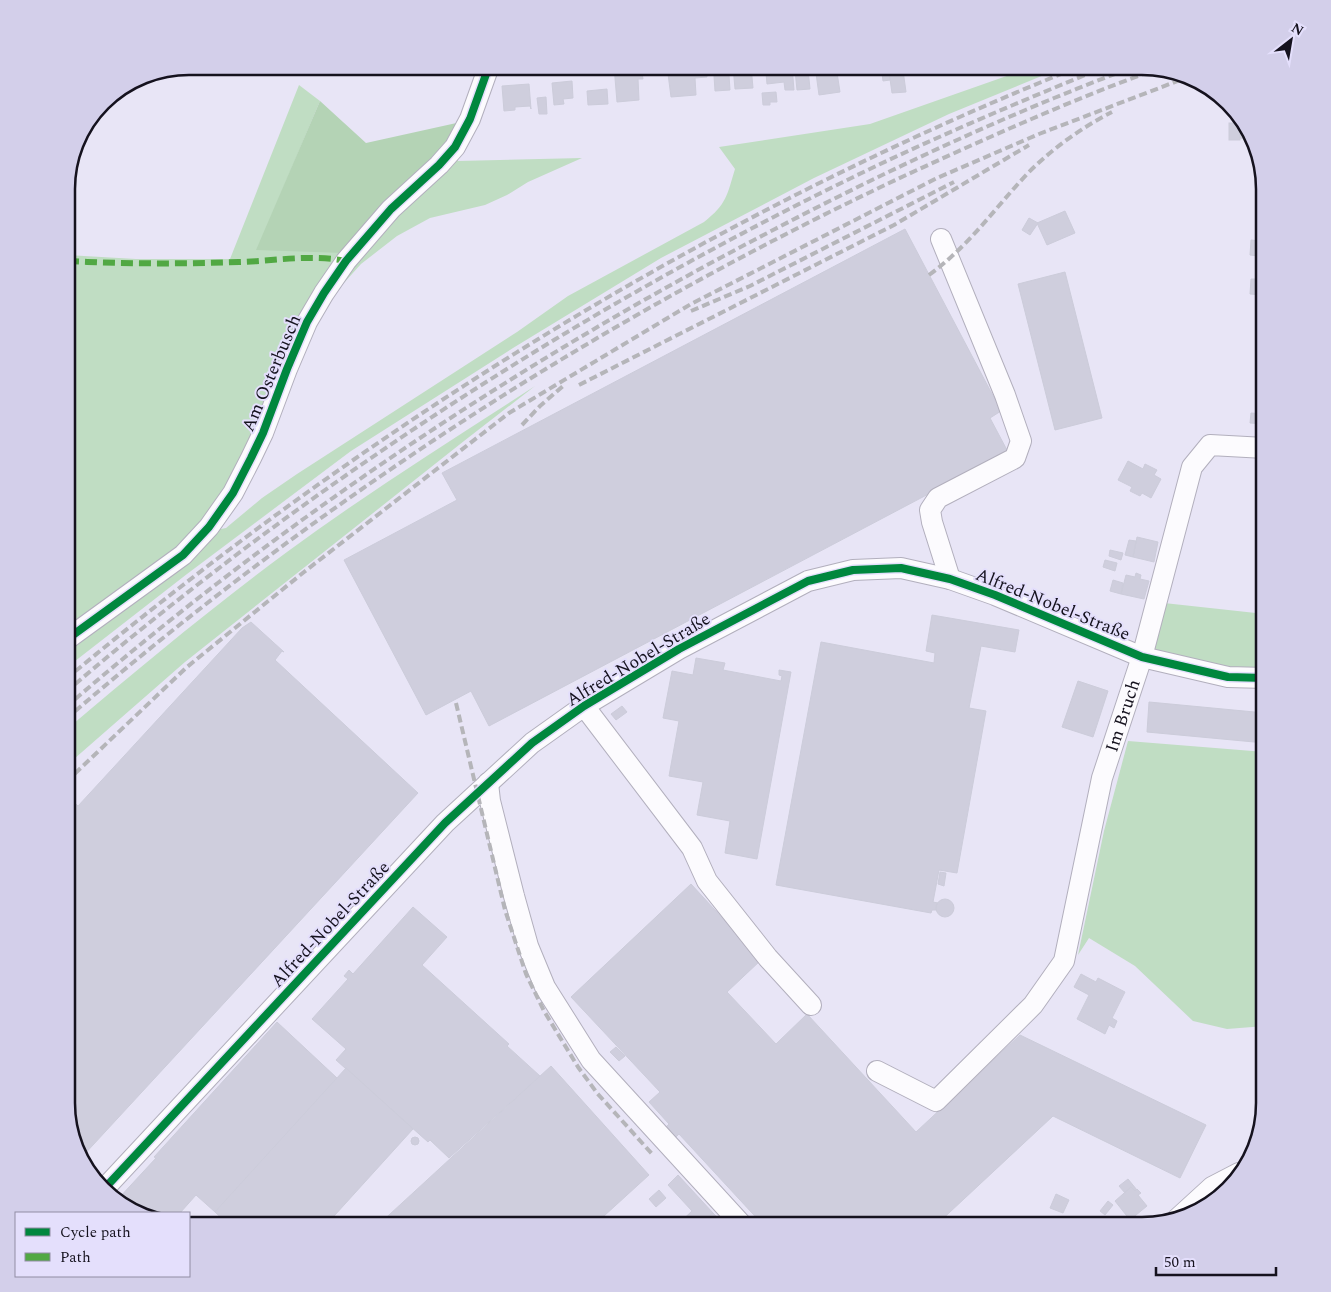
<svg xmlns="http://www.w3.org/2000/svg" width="1331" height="1292" viewBox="0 0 1331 1292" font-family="Spectral,serif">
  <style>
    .green { fill: #c0ddc3 }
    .forest { fill: #b4d3b5 }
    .building { fill: #cfcedd; stroke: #ccccda }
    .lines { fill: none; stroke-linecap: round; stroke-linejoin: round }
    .minor-casing { stroke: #b2afbd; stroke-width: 22 }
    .minor { stroke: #fcfbfe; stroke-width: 20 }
    .rail { stroke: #b5b5b9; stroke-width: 4; stroke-dasharray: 8 4; stroke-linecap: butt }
    .quiet { stroke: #51a843; stroke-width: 6; stroke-dasharray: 12 6; stroke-linecap: butt }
    .cycleway-casing { stroke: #e4dffc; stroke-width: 11 }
    .cycleway { stroke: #00873e; stroke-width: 8 }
    .labels { text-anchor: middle; stroke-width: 4; stroke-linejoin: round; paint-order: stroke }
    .street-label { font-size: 18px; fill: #15121e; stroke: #e4dffc }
    .rim { fill: none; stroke: #15121e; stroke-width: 2.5 }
  </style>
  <rect width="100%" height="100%" fill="#e8e5f6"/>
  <g class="green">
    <path d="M1035 66H1066L949 114 814 178 661 258 513 348 351 451 187 574 70 665 66 660V544L74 459 66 458 67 255 136 259H230L299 85 320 101 257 250 461 122 458 161 582 158 528 182 507 195 485 205 430 218 397 236 361 264 334 294 314 327 219 527 221 529 226 528 262 498 297 474 517 332 568 296 704 222C727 204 727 195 735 169L719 147 870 124Z"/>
    <path d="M535 386 464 441 185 662 66 766V730C138 669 211 608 287 552 367 493 452 440 535 386Z"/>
    <path d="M1164 603 1265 614V670L1234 669 1152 651Z"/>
    <path d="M1128 741 1265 752V1026L1227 1029 1193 1021 1135 966 1089 938 1078 955 1104 831Z"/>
  </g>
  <path class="forest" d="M320 101 366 143 461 122 451 141 344 253 256 250Z"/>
  <g class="building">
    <path d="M614 66H637V72H642L643 79H638L639 100 617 102Z"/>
    <path d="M667 66H714L706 67 707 77 695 78 696 95 671 97Z"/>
    <path d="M733 66H751L753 88 735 89Z"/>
    <path d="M768 66H792L794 90H785L784 82 767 84 766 73 769 72Z"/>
    <path d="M815 66H836L840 92 819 95Z"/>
    <path d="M881 66H888L890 80 883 81Z"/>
    <path d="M916 66H928V70L917 71Z"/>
    <path d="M808 69 810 89 797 90 795 70Z"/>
    <path d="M903 70 906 92 892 93 889 72Z"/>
    <path d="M729 75 730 90 715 91 714 76Z"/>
    <path d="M572 81 573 98 563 99 564 104 554 105 552 83Z"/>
    <path d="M529 84 531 109 530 106 515 107V110L504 111 502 86Z"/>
    <path d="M607 89 608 104 588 105 587 91Z"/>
    <path d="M776 92 777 102H770V105H763L762 93Z"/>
    <path d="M546 97 547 114H539L537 98Z"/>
    <rect x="1229" y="123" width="11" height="17"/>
    <path d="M1240 130 1248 131 1253 140H1251V139L1240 138Z"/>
    <path d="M1065 211 1075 233 1047 245 1037 223Z"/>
    <path d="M1029 218 1038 223 1030 235 1022 230Z"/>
    <path d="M905 229 1001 411 990 418 1008 452 489 726 471 691 426 715 344 560 457 500 442 473Z"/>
    <path d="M1251 240 1260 241 1258 256 1250 255Z"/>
    <path d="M1260 241H1265V267L1257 266Z"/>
    <path d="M1065 272 1102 418 1055 430 1018 284Z"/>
    <path d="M1251 279H1264L1263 295 1250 294Z"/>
    <path d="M1251 413 1265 414V424L1250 423Z"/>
    <path d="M1128 461 1143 469 1145 464 1157 470 1154 475 1161 479 1151 498 1142 493 1140 496 1130 491 1132 487 1118 480Z"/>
    <path d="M1137 537 1158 542 1154 562 1133 557Z"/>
    <path d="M1129 540 1136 541 1133 557 1125 555Z"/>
    <path d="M1110 550 1123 553 1121 560 1109 556Z"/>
    <path d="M1105 560 1117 563 1115 571 1103 567Z"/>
    <path d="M1136 573 1141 575 1140 579 1149 581 1144 599 1121 594 1126 575 1135 577Z"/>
    <path d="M1113 580 1123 583 1121 594 1110 591Z"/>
    <path d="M932 615 1019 630 1015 652 981 646 969 708 986 711 957 873 939 870 933 902 938 903 937 910H932L931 913 776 885 821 642 934 663 935 653 926 651Z"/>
    <path d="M251 622 284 652 282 651 275 660 418 793 81 1158 76 1150 66 1103V795L78 806 242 628Z"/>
    <path d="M696 658 725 663 723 670 781 681 782 676 779 675V670L791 672 757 859 725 853 730 821 697 815 703 782 669 776 679 721 663 718 672 671 693 675Z"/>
    <path d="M1078 681 1108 691 1093 737 1062 727Z"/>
    <path d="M1149 702 1265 713V743L1147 732Z"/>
    <path d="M622 706 627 712 616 720 611 714Z"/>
    <path d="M940 872 946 873 944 886 938 884Z"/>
    <path d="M691 884 761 960 727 992 776 1044 807 1014 916 1132 1020 1035 1206 1125 1180 1178 1053 1116 935 1226H764L679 1134 674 1139 665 1128 669 1124 649 1102 660 1092 571 997Z"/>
    <circle cx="945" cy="908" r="9"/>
    <path d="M413 907 447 937 422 965 509 1044 507 1046 540 1076 449 1158 430 1140 428 1142 336 1060 346 1049 312 1019 348 979 344 976 349 970 353 974Z"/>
    <path d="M1081 974 1096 982 1098 978 1125 992 1112 1018 1117 1021 1114 1028 1109 1025 1105 1034 1077 1019 1089 995 1074 987Z"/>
    <path d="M277 1022 337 1078 215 1212 196 1195 180 1213H138L118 1199 156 1158 154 1157Z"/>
    <path d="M616 1047 625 1056 619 1061 610 1052Z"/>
    <path d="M551 1066 649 1175 593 1226H377Z"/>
    <path d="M346 1068 413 1129 325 1226H230L215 1212Z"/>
    <circle cx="415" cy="1141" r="4"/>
    <path d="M678 1175 713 1213 698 1226H676L692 1211 668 1185Z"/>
    <path d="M1128 1179 1137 1190 1135 1191 1131 1187 1125 1193 1119 1186Z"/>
    <path d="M1131 1187 1135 1191 1137 1189 1141 1193 1138 1195 1147 1206 1130 1220 1115 1201Z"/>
    <path d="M659 1190 666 1198 656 1207 649 1199Z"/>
    <path d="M1056 1194 1069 1200 1063 1213 1050 1208Z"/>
    <path d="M1108 1201 1113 1205 1105 1215 1100 1211Z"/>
    <path d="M713 1213 725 1226H698Z"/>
    <path d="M1062 1219 1070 1226H1057Z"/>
  </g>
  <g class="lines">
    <g class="minor-casing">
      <g id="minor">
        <path d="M941 239 1005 395 1021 441 1015 458 938 498 930 510 932 522 950 579"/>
        <path d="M66 640 183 555 209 527 233 493 251 458 263 433 287 369 307 322 324 293 346 261 391 209 439 165 455 147 470 119 489 66"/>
        <path d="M584 706 692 848 707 881 768 958 811 1005"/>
        <path d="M488 783 490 801 514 896 528 946 545 987 591 1060 743 1226"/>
        <path id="s1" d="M877 1071 936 1101 1033 1005 1064 961 1102 778 1142 657 1192 467 1210 445 1265 448"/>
        <path d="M104 1189 445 823 532 743 584 706 679 649 808 581 853 570 901 568 950 579 995 595 1142 657 1228 677 1265 678"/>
        <path d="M1177 1219 1212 1187 1239 1173"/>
      </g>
    </g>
    <use href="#minor" class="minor"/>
    <g class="rail">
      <path d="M929 275C970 245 994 209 1028 173 1053 148 1081 128 1112 112"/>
      <path d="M691 311 750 286 954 182"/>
      <path d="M579 385 894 225 1029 145"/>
      <path d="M522 425 540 406 563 386"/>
      <path d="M66 679C371 425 711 213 1081 66"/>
      <path d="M66 692C125 641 186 593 248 546 445 399 655 272 876 166 952 130 1029 98 1107 66"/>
      <path d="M456 703 505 910 526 974 544 1011 578 1067 597 1093 653 1155"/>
      <path d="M66 707C282 520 522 360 775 229 892 168 1012 112 1136 66"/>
      <path d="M66 719C318 501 602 318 904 176 987 138 1071 100 1157 69"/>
      <path d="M66 782 187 667 304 572 509 413 691 304 937 178 1039 134 1188 77"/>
    </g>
    <path class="quiet" d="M67 261C124 264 181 264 239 262 274 261 311 254 346 261"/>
    <g class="cycleway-casing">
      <g id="cycleway">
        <path d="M66 640 183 555 209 527 233 493 251 458 263 433 287 369 307 322 324 293 346 261 391 209 439 165 455 147 470 119 489 66"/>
        <path d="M104 1189 445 823 532 743 584 706 679 649 808 581 853 570 901 568 950 579 995 595 1142 657 1228 677 1265 678"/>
      </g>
    </g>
    <use href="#cycleway" class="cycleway"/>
  </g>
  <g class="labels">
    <g class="street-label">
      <text transform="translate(271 373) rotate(-67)" y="6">Am Osterbusch</text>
      <text transform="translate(1053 604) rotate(22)" y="6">Alfred-Nobel-Straße</text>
      <text transform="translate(638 659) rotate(-31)" y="6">Alfred-Nobel-Straße</text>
      <text dy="6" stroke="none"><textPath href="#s1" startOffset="509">Im Bruch</textPath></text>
      <text transform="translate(330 924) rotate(-47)" y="6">Alfred-Nobel-Straße</text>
    </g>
  </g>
  <path d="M0 0H1331V1292H0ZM189 75H1142A114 114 0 0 1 1256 189V1103A114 114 0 0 1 1142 1217H189A114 114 0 0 1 75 1103V189A114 114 0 0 1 189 75Z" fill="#d3cfea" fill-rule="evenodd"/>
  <path class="rim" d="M189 75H1142A114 114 0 0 1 1256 189V1103A114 114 0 0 1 1142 1217H189A114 114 0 0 1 75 1103V189A114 114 0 0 1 189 75Z"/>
  <rect x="15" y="1212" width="175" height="65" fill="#e4dffc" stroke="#918da3"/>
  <rect x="25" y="1228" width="25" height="8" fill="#00873e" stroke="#918da3"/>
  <text x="60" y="1237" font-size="15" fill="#15121e">Cycle path</text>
  <rect x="25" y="1253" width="25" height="8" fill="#51a843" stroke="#918da3"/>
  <text x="60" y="1262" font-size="15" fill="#15121e">Path</text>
  <g transform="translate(1291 40) rotate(31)" stroke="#e4dffc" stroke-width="4" paint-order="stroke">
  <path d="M0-4L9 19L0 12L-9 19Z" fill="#15121e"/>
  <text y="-8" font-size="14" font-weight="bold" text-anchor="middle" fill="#15121e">N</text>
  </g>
  <path d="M1156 1267v8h120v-8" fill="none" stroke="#15121e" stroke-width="2.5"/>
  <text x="1164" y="1267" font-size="15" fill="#15121e" stroke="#e4dffc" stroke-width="4" paint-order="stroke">50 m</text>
</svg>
